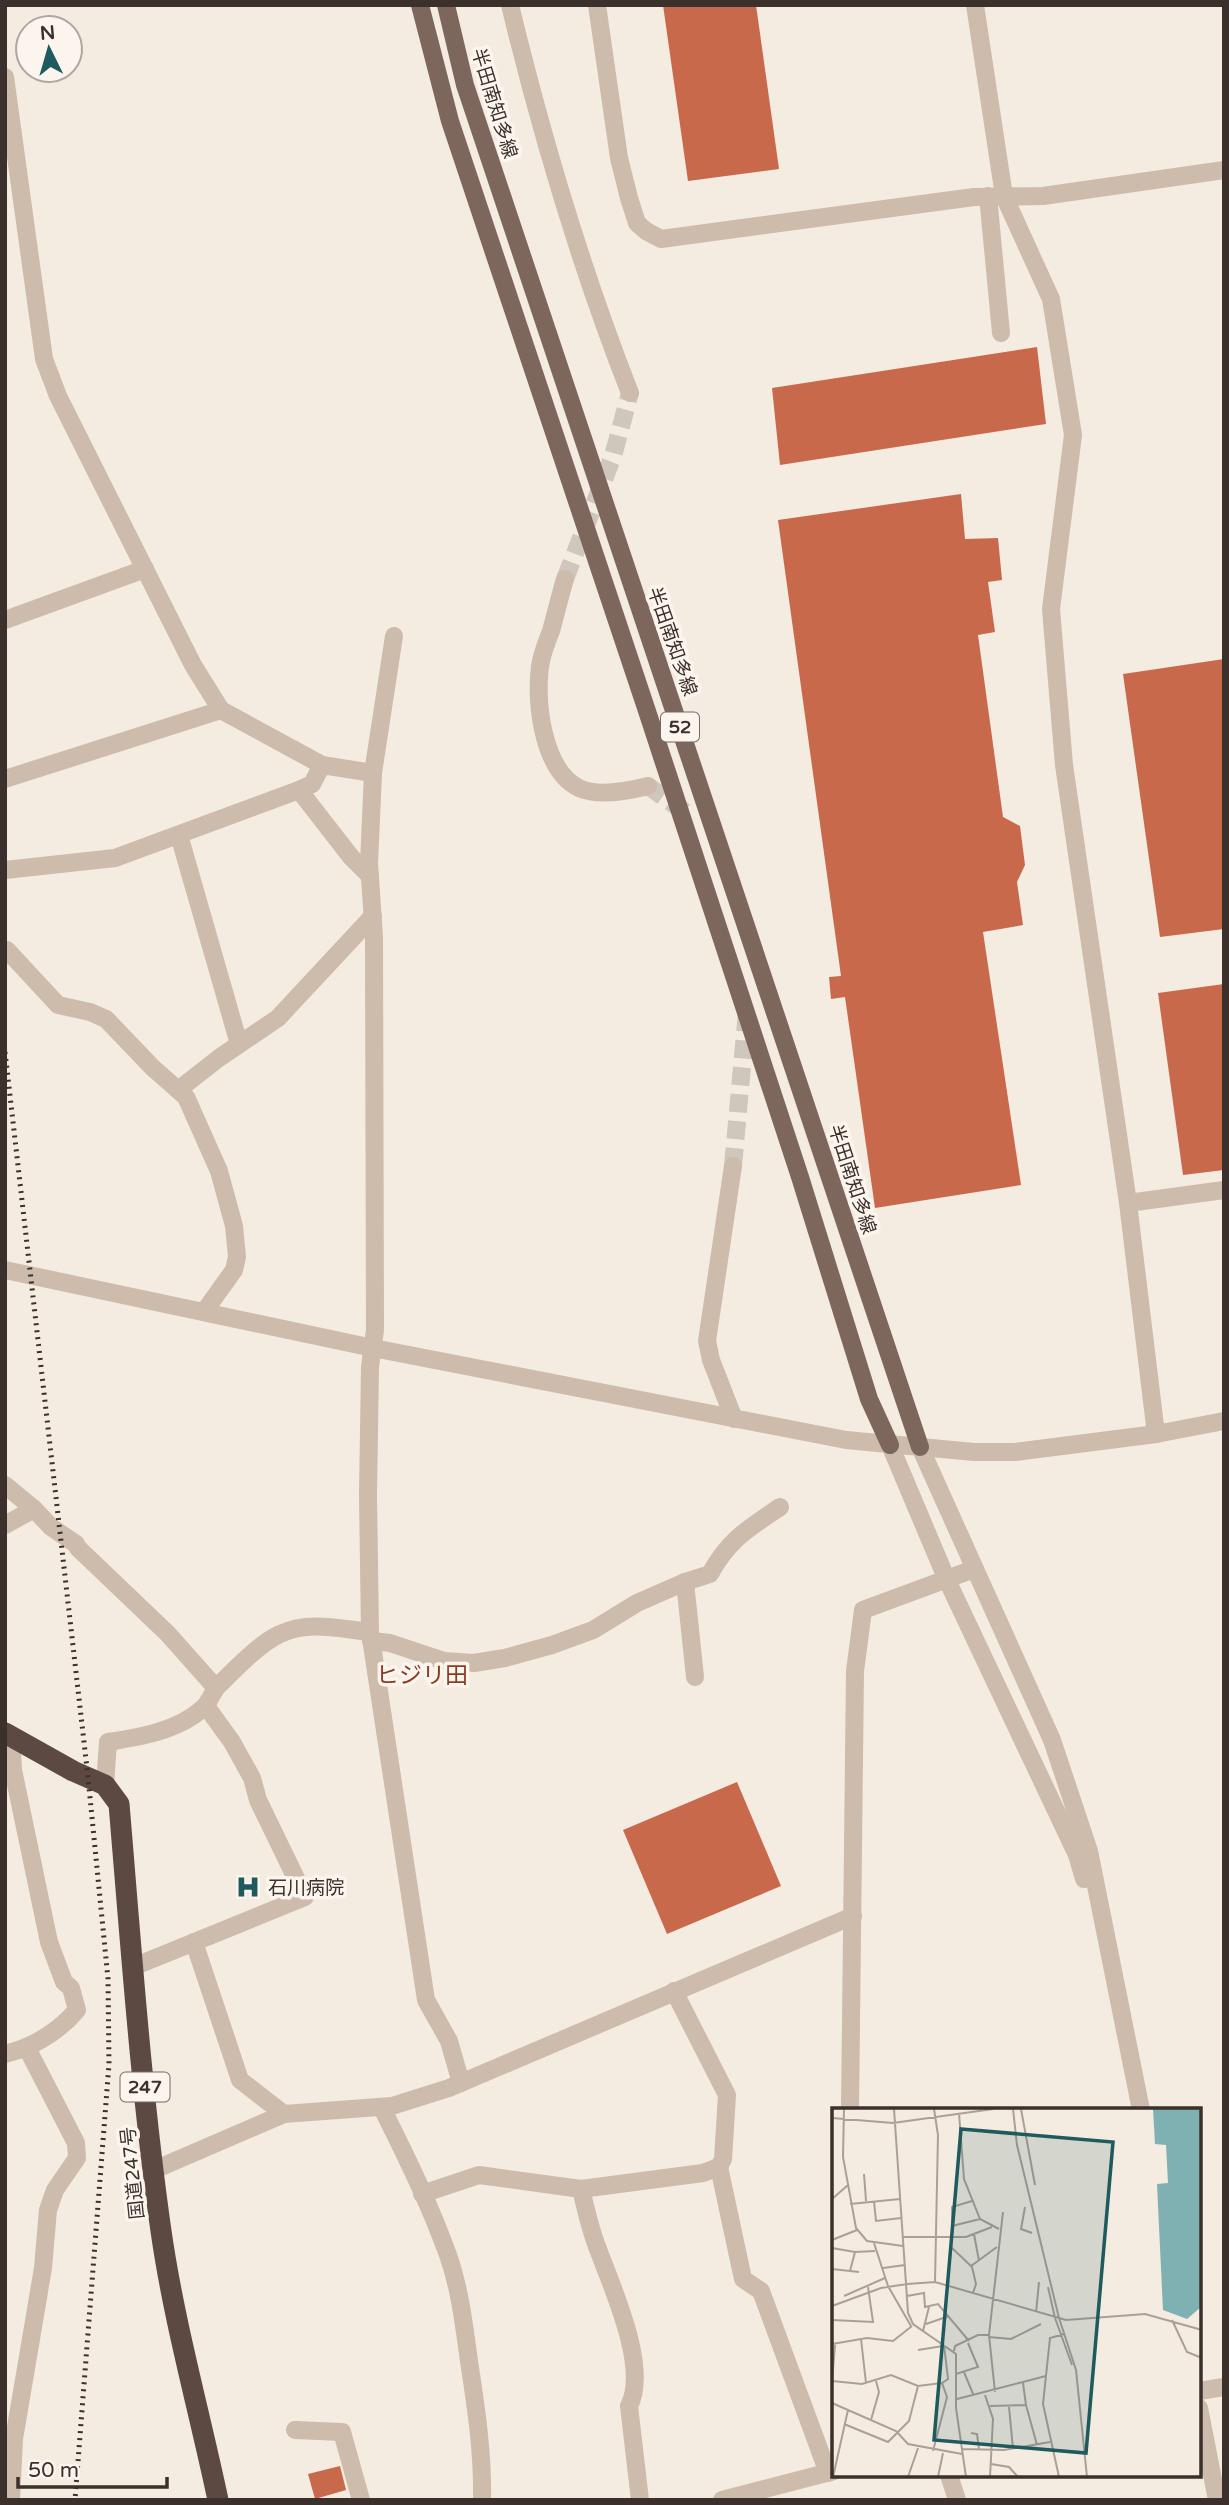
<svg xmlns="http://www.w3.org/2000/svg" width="1229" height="2505" viewBox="0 0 1229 2505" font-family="'Varela Round','Noto Sans JP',sans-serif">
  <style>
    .building { fill: #c8694b }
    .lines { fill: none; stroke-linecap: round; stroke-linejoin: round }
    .minor-tunnel { stroke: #cfc6bd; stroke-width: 18; stroke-dasharray: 18 9; stroke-linecap: butt }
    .minor { stroke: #cdbbac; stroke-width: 18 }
    .major { stroke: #7d675c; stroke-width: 18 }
    .highway { stroke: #5c4a42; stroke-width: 21 }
    .rail { stroke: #3b302b; stroke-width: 5; stroke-dasharray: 2 5; stroke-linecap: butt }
    .labels { text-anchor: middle; stroke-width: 7; stroke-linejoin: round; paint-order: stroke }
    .shield { fill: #fbf5ee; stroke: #756b66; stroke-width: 2 }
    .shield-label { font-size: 18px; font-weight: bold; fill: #3b302b }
    .street-label { font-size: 19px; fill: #3b302b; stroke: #fbf5ee }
    .poi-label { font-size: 19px; fill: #3b302b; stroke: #fbf5ee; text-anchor: start }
    .quarter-label { font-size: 23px; fill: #8c3b22; stroke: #fbf5ee }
    .inset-road { fill: none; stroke: #aaa098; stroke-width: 2 }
    .view { fill: #1f5a5e; fill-opacity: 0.15; stroke: #1f5a5e; stroke-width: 3.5 }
    .inset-edge { fill: none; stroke: #3b302b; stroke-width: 3.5 }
  </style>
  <rect width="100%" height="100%" fill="#f4ebe1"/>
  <g class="building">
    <path d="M663 5H756L779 169 688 181Z"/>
    <path d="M1037 347 1046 424 780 465 772 388Z"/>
    <path d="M961 494 965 539 998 538 1002 580 988 582 995 632 978 635 1003 817 1020 826 1025 865 1017 882 1023 925 983 932 1021 1185 875 1208 845 997 831 999 829 977 841 976 778 520Z"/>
    <path d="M1224 659V929L1160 937 1123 674Z"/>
    <path d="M1224 984V1170L1183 1175 1158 993Z"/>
    <path d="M737 1782 781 1886 667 1934 623 1830Z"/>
    <path d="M340 2466 346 2490 315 2499 308 2474Z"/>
  </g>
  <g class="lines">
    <g class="minor-tunnel">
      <path d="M565 579 613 456 630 393"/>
      <path d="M648 786 685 812"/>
      <path d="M733 1166 747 1012"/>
    </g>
    <g class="minor">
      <path d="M510 5C542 137 581 268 630 393"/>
      <path d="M597 5 619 158 629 198 637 223 646 231 661 239 974 197 1043 196 1224 170"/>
      <path d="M975 5 1004 196 1051 299 1073 435 1051 609 1064 765 1128 1203 1156 1434"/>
      <path d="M5 77 44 359 58 396 193 665 221 710 322 765 373 773"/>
      <path d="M988 196 1001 333"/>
      <path d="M565 579C560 596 556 613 551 631 547 641 543 651 541 661 534 698 542 770 579 788 597 797 628 791 648 786"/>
      <path d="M5 620 145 569"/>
      <path d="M394 636 373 773 369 863 374 937 375 1330 370 1367 368 1495 370 1632 426 2000 449 2041 461 2083"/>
      <path d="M5 779 221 710"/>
      <path d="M299 790 351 857 370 876"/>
      <path d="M179 835 239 1044"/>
      <path d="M5 870 115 858 299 790 312 784 322 765"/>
      <path d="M7 950 58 1005 90 1012 106 1019 153 1068 186 1097 219 1171 234 1226 237 1257 234 1270 204 1312"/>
      <path d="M178 1090 219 1058 278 1018 373 916"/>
      <path d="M733 1166 707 1341 711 1360 734 1419"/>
      <path d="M1128 1203 1224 1190"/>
      <path d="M5 1270 373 1348 846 1440 974 1452H1015L1156 1434 1224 1421"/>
      <path d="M890 1445 947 1580 1077 1855 1084 1879"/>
      <path d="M920 1447 1052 1740 1089 1851 1141 2110"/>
      <path d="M5 1485 34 1509 51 1527 76 1544 78 1548 168 1634 216 1688"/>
      <path d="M5 1525 34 1509"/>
      <path d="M685 1582 695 1677"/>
      <path d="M371 1641 390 1643 444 1661 474 1663 505 1658 552 1645 593 1630 637 1603 685 1582 710 1574C729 1539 748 1529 780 1507"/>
      <path d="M105 1785 108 1742C140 1737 178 1731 203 1708 210 1702 212 1692 218 1686 234 1670 260 1643 280 1634 308 1620 341 1629 370 1632"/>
      <path d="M194 1942 240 2080 284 2114"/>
      <path d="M133 1967 305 1897 258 1800 252 1778 232 1742 206 1706"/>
      <path d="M5 2054C33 2047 58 2032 77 2010L71 1988 64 1982 49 1942 13 1770 12 1752 18 1740"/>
      <path d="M382 2108C406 2156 430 2205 448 2255 460 2289 464 2325 469 2361 476 2407 483 2453 482 2500"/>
      <path d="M850 2110 855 1671 863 1610 974 1569"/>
      <path d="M719 2167 743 2279 761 2291 828 2473"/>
      <path d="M154 2170 284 2114 392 2106 449 2088 853 1916"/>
      <path d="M581 2189C585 2206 589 2224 595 2241 609 2281 650 2366 629 2406L640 2500"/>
      <path d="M422 2194 479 2175 581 2189 703 2173 719 2167 723 2159 727 2095 674 1991"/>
      <path d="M1199 2391 1224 2387"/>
      <path d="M1199 2408 1217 2500"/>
      <path d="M295 2430 342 2432 361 2500"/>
      <path d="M949 2475 957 2500"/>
      <path d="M11 2500 14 2439 43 2268 48 2210 55 2190 77 2158 76 2143 27 2048"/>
      <path d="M722 2500 834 2471"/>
    </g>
    <g class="major">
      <path d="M420 5 450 121 647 711 800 1177 869 1399 890 1445"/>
      <path d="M446 5 465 85 920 1447"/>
    </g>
    <path class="highway" d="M5 1733 73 1771 105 1785 119 1804C131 1946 141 2090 161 2231 174 2322 199 2410 218 2500"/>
    <path class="rail" d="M5 1052 88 1777 108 1979 109 2064 75 2500"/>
  </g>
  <defs>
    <g id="hospital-bare" transform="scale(1.89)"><path d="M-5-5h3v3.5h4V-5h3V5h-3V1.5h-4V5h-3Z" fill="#1f5a5e" stroke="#fbf5ee" stroke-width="2.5" paint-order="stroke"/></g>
  </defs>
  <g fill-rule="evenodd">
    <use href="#hospital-bare" x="248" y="1887"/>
  </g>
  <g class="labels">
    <g class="shield">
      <rect x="661" y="712.5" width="38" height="29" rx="5"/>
      <rect x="120.5" y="2072.5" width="49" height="29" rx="5"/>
    </g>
    <g class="shield-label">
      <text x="680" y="733">52</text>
      <text x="145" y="2093">247</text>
    </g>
    <g class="street-label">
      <text transform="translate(495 103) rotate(73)" y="7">半田南知多線</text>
      <text transform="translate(673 641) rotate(71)" y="7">半田南知多線</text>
      <text transform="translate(853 1179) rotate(72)" y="7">半田南知多線</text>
      <text transform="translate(132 2173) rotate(-96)" y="7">国道247号</text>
    </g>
    <g class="poi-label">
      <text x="268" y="1894">石川病院</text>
    </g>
    <g class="quarter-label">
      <text x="422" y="1683">ヒジリ田</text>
    </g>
  </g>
  <g transform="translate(832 2108)">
    <rect width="369" height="369" fill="#f4ebe1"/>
    <path d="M321 1H369V199L355 211 331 202 325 76 336 75 334 37 323 36Z" fill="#7fb0b2"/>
    <path class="inset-road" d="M12 1 11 49 24 120 35 133 71 138M62 1 76 205 81 216 124 246V300L134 369M102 1 106 27 103 174M181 1 185 37 227 210M189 1 203 77M127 5 132 71 148 111 167 121M0 10 61 15 161 1M32 66 34 93M0 91 16 77M42 93 44 113 69 110M18 96 68 91M193 99 189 121 200 125M120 118 148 111M142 126 147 153M71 129H134L160 119M120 129V99L140 93M0 132 25 122M42 135 56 178 79 218M119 139 140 159 144 176 141 185M0 140 23 144M139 158 165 139M51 160 73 157M0 161 27 164M18 163 23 144 43 143M75 176 103 174 234 212 313 206 370 222M216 179 223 210M12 188 53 170M75 188 92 185 93 199 106 196 137 233M0 198 49 180 75 176M204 205 207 174M223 210 240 257M227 210 244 262 255 369M0 212 41 214 36 179M340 212 355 244 370 250M94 216 117 208M91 223 97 199M157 229 179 231 209 216M29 231 34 275M0 236 35 230 61 233 80 218M86 242 111 238M122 243 123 238 146 227H157M132 264 141 286M124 266 146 259 136 235M0 273 30 276 59 267 86 278 110 275 116 271 112 237M0 273 3 237M163 284 157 227 171 104M153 287 161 311 158 369M125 291 214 268M0 295 64 323 76 336 130 346M194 297 205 337M158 298 194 297 191 275M177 299 181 341M39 312 47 284 44 273M12 316 56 334 77 313 86 278M139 325 145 326 147 341M130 341 172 342 218 334M101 343 115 289 110 275M159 356 177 359 186 369M1 369 16 302M76 369 86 340M106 369 111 345M227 369 211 296 218 230 232 226"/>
    <path class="view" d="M129 21 281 34 254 345 102 332Z"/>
    <rect width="369" height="369" class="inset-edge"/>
  </g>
  <rect width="1229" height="2505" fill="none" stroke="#3b302b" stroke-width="14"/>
  <g transform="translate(49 49) rotate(355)"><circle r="33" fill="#fbf5ee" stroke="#aea6a0" stroke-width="2"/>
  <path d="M0-5L12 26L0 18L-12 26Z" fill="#1f5a5e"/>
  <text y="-10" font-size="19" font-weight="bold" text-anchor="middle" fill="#3b302b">N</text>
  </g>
  <path d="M18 2477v10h149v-10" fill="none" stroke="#3b302b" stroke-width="3.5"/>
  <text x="28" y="2477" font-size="21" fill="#3b302b" stroke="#fbf5ee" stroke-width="5" paint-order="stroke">50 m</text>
</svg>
